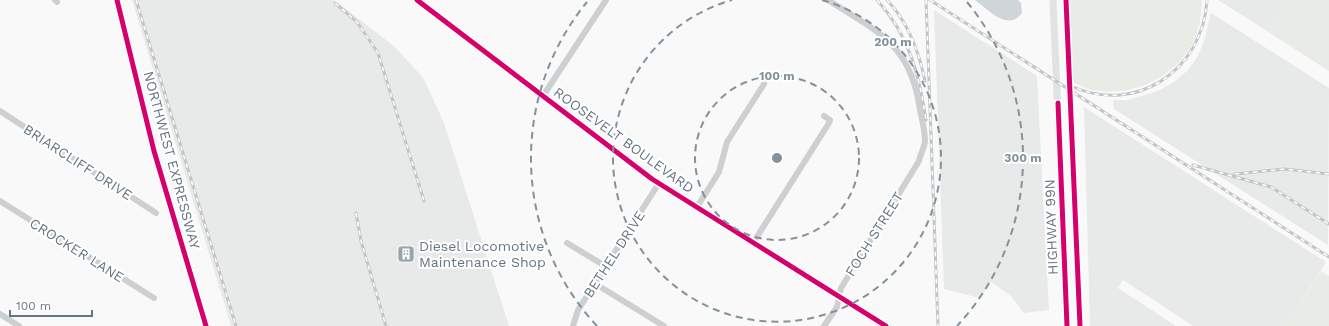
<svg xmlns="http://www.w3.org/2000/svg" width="1329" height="326" viewBox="0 0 1329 326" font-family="'Work Sans',sans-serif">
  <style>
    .built { fill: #e8e9e9 }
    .green { fill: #e8ebe6 }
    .water { fill: #ced6d9 }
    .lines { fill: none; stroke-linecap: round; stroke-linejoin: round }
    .minor { stroke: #cecfd0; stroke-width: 6 }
    .major { stroke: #e1e2e2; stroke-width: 7 }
    .rail-casing { stroke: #c3c5c6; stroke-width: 3 }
    .rail { stroke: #fff; stroke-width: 1.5; stroke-dasharray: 4.5; stroke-linecap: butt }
    .cycleway-casing { stroke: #fff; stroke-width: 8 }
    .cycleway { stroke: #d6006c; stroke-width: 5 }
    .ring { fill: none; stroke: #84929c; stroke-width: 2; stroke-dasharray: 7 5 }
    .labels { text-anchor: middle; stroke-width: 4; stroke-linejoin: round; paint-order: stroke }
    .street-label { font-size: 14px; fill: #657683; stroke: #fff }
    .poi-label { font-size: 14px; fill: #657683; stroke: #fff; text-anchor: start }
    .centre { fill: #84929c; stroke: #fff; stroke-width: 2 }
    .ring-label { font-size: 12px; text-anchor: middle; font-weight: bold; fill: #84929c; stroke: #fff; stroke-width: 4; stroke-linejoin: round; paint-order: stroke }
  </style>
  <rect width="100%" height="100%" fill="#f9f9f9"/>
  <g class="built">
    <path d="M132 0H334L394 46 424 79 444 123 509 326H231Z"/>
    <path d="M1218 0H1285L1270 33Z"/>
    <path d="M934 10 1037 76 1049 310 1024 313 1011 296 991 282 980 298 944 289Z"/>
    <path d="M1211 13 1329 88 1328 245 1114 109 1113 100H1128L1158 91 1174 82 1187 71 1197 58 1204 41Z"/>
    <path d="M1084 107 1326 262 1286 326H1193L1123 280 1118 288 1176 326H1090Z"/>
  </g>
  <g class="green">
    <path d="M1070 0H1202C1201 15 1200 31 1192 44 1174 78 1131 98 1093 90 1086 89 1080 85 1073 82Z"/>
    <path d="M1285 0H1329V71L1270 33Z"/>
    <path d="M1321 271 1329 276V326H1286Z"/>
  </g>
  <path class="water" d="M975 0H1018L1021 3 1022 13C1008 32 989 10 975 0Z"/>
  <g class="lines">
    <g class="minor">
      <path d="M55 0 57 2"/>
      <path d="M543 96 606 0"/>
      <path d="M0 111 156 213"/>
      <path d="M0 201 154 298"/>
      <path d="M697 207 719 172 727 142 764 84"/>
      <path d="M567 243 605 266"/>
      <path d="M753 243 829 123 830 120 824 116"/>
      <path d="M594 283 664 326"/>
      <path d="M0 314 19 326"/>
      <path d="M573 326 578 310 659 183"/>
      <path d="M824 326 837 307 841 288 919 161C920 155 925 146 925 141 925 131 922 120 920 110 911 44 879 33 828 0"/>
    </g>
    <g class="major">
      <path d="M117 0 154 151 206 326"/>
      <path d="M417 0 652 179 886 326"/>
      <path d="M1053 0 1067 326"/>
    </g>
    <g class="rail-casing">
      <g id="rail">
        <path d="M136 0 236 326"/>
        <path d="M877 0C909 35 919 74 926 120"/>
        <path d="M887 0C908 22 919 52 925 81"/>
        <path d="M926 0 938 326"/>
        <path d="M930 0 1329 257"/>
        <path d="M335 3 357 22 378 53 424 201"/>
        <path d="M1069 85C1134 117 1203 71 1207 0"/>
        <path d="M1193 165 1271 187 1329 224"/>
        <path d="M1235 174 1285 169 1329 174"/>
        <path d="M356 213 361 241 386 326"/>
      </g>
    </g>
    <use href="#rail" class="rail"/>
    <g class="cycleway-casing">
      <g id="cycleway">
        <path d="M117 0 154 151 206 326"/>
        <path d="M417 0 652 179 886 326"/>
        <path d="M1066 0 1080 326"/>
        <path d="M1058 103 1067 326"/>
      </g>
    </g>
    <use href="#cycleway" class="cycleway"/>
  </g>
  <g class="ring">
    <circle cx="777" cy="158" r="82"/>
    <path d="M822 0A164 164 0 1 1 732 0"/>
    <path d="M597 326A246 246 0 0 1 587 2M967 2A246 246 0 0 1 957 326"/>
  </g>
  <defs>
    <g id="building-square" transform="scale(0.9)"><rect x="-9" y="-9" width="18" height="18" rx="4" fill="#99a4ac" stroke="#fff"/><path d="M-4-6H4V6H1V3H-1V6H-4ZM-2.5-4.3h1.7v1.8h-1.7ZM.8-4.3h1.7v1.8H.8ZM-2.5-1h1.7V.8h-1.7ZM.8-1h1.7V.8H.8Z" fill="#fff"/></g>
  </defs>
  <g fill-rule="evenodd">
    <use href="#building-square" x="406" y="254"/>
  </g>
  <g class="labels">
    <g class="street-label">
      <text transform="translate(624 140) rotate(36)" y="5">ROOSEVELT BOULEVARD</text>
      <text transform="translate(172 160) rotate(75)" y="5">NORTHWEST EXPRESSWAY</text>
      <text transform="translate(78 162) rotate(33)" y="5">BRIARCLIFF DRIVE</text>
      <text transform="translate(1051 227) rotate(-92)" y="5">HIGHWAY 99N</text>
      <text transform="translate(874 234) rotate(-58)" y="5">FOCH STREET</text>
      <text transform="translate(77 250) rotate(32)" y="5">CROCKER LANE</text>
      <text transform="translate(614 254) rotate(-57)" y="5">BETHEL DRIVE</text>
    </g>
    <g class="poi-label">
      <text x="419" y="251">Diesel Locomotive<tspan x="419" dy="16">Maintenance Shop</tspan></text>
    </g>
  </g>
  <circle cx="777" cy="158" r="6" class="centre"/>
  <g class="ring-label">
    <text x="893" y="46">200 m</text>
    <text x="777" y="80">100 m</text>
    <text x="1023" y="162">300 m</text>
  </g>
  <path d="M10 310v6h82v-6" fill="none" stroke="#657683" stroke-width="2"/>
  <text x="16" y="310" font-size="12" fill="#657683" stroke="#ffffff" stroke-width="3" paint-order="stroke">100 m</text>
</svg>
